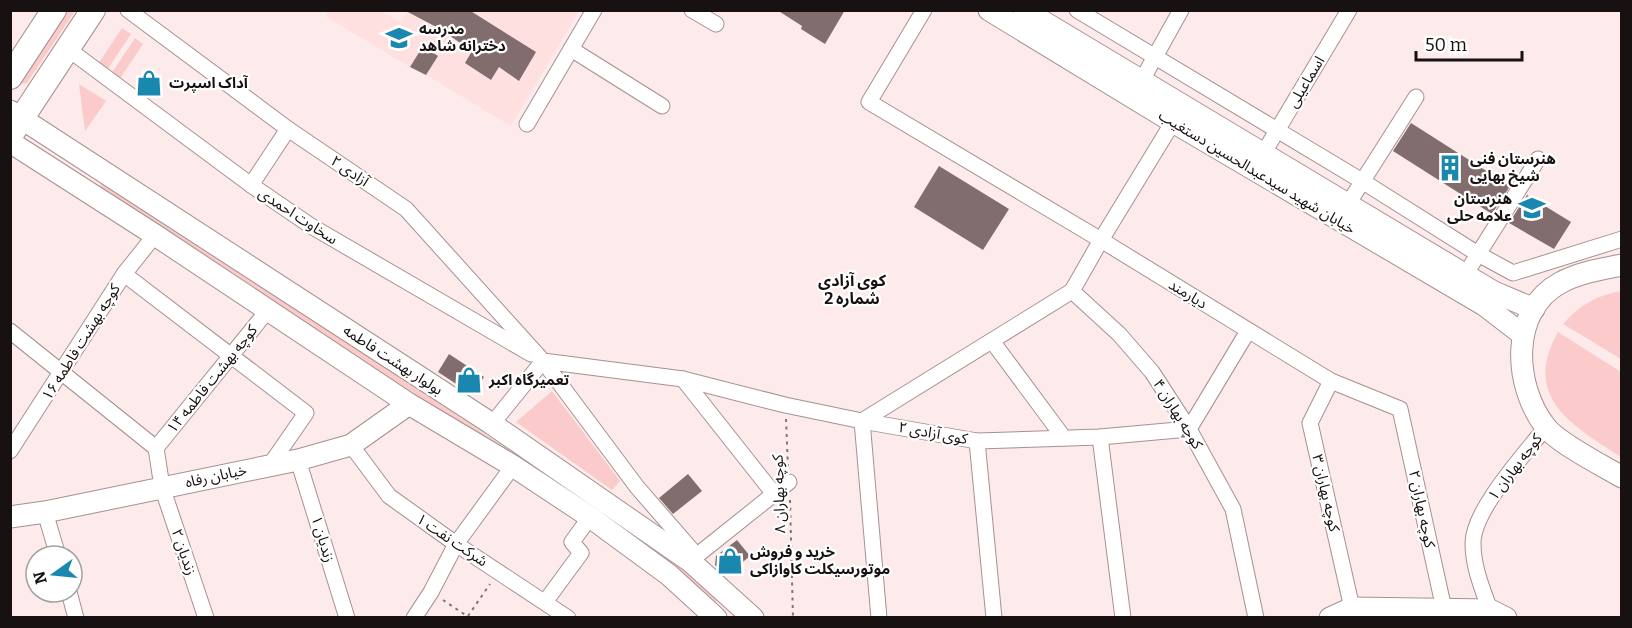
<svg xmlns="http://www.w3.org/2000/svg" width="1632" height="628" viewBox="0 0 1632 628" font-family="Bitter,'Noto Sans Arabic',serif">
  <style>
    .built { fill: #ffe0e0 }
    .green { fill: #fbcaca }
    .building { fill: #816d6d }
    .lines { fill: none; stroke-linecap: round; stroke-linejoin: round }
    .street-casing { stroke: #a59190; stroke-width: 17 }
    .secondary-casing { stroke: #a59190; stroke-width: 23 }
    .primary-casing { stroke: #a59190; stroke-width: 26 }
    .path { stroke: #807474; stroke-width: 2; stroke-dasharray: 3 4.5; stroke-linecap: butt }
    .street { stroke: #fff; stroke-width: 15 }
    .secondary { stroke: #fff; stroke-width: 21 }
    .primary { stroke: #fff; stroke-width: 24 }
    .labels { text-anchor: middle; stroke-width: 4.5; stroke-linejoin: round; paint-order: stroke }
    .poi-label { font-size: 15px; font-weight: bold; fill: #181111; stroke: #fff; text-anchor: start }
    .street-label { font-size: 15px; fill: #181111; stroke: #fff }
    .neighbourhood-label { font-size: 16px; font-weight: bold; fill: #181111; stroke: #fff }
  </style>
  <rect width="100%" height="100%" fill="#fdebeb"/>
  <path class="built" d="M328 11H381L400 22 407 12 439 30 451 11H455L443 31 472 51 491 80 499 67 469 11H579L511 126 426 75 438 56 422 47 410 67 325 16Z"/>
  <g class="green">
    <path d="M64 11H75L27 83 22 84 20 82Z"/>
    <path d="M122 28 131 34 105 73 96 67Z"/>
    <path d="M135 38 143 44 117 83 109 77Z"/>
    <path d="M79 84 106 101 85 131Z"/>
    <path d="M101 183H104L544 473 680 566 717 600 716 602 678 571 105 192 100 186Z"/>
    <path d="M1621 291H1622L1621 359 1563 324C1581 304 1596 296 1621 291Z"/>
    <path d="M1558 332 1621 372V457C1573 426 1521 398 1558 332Z"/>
    <path d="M552 391 620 481 612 490 516 422Z"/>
  </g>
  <g class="building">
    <path d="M404 10H469L536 52 519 81 499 67 491 80 465 63 472 51 440 29Z"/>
    <path d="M777 10H845L825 44 801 29 802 26Z"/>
    <path d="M423 46 438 56 426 75 410 67Z"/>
    <path d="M1411 123 1510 186 1492 214 1393 151Z"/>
    <path d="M939 166 1009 209 983 250 914 207Z"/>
    <path d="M1527 195 1571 222 1554 249 1509 223Z"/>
    <path d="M449 354 484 377 473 395 438 372Z"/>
    <path d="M688 474 702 491 673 514 659 498Z"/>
    <path d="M737 540 750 556 726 576 715 565 716 556Z"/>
  </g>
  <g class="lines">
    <g class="street-casing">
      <g id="street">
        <path d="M128 10 288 129 406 209 543 361 637 487 697 556"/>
        <path d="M692 10 716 24"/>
        <path d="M924 10 869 102 1101 240 1072 291 1119 334 1152 372 1189 429 1233 509 1256 618"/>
        <path d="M1077 10 1362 181 1478 254 1513 273 1622 239"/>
        <path d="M68 49 251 185 311 226 531 354"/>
        <path d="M571 49 662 106"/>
        <path d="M1142 80 1181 10"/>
        <path d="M1173 122 1101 240 1331 381 1400 409 1444 609"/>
        <path d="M527 124 594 10"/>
        <path d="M1263 154 1349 10"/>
        <path d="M251 185 288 129"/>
        <path d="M1348 204 1416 97"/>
        <path d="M124 274 306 413 270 465"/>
        <path d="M1465 275 1538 159"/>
        <path d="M10 331 156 448 162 487 206 618"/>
        <path d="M992 341 1064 438"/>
        <path d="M683 379 774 494"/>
        <path d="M1331 381 1310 423 1352 608"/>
        <path d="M492 424 543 361 683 379 785 405 862 421 977 441 1100 437 1189 429 1248 331"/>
        <path d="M1100 437 1123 618"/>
        <path d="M977 441 994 618"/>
        <path d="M351 445 389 496 456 544 568 618"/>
        <path d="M156 448 268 310"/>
        <path d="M10 451 124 274 155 235"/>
        <path d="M298 460 347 618"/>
        <path d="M45 512 58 556"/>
        <path d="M690 561 789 482"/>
        <path d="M69 592 76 618"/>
        <path d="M545 602 581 553 572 542 590 517"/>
        <path d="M1490 610C1482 588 1473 567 1473 543 1473 510 1525 454 1545 428"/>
        <path d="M414 618 431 592 456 544 513 466"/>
        <path d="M879 618 862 421 1072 291"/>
      </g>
    </g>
    <g class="secondary-casing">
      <g id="secondary">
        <path d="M989 10 1173 122 1484 305 1523 335"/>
        <path d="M1024 10 1494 292 1534 309"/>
        <path d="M10 111 492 424 690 561 753 618"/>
        <path d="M10 142 155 235 409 404 513 466 590 517 669 575 716 618"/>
        <path d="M1622 265C1601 269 1578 273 1560 283 1509 311 1514 386 1545 426 1556 442 1603 466 1622 477"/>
        <path d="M10 517 45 512 298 460 351 445 409 404"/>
        <path d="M1330 618 1352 608 1490 610 1506 618"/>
      </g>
    </g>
    <g class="primary-casing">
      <g id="primary">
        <path d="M10 77 54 10"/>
        <path d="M10 136 93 10"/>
      </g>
    </g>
    <g class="path">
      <path d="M786 419 788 468"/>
      <path d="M790 500 793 618"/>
      <path d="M443 600 470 618"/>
      <path d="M468 616 490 584"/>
    </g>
    <use href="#street" class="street"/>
    <use href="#secondary" class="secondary"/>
    <use href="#primary" class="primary"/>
  </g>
  <defs>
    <g id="school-bare" transform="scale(2.07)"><path d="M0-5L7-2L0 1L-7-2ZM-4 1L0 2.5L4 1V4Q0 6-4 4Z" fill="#1a87ae" stroke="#fff" stroke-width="2.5" paint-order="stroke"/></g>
    <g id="shop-bare" transform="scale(2.07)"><path d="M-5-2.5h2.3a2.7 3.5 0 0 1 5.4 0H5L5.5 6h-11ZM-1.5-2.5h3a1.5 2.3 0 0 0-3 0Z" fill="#1a87ae" stroke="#fff" stroke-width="2.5" paint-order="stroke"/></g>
    <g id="building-bare" transform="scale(2.07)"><path d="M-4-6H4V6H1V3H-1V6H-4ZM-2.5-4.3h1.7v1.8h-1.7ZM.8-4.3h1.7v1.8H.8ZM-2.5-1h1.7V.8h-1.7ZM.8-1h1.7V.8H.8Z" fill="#1a87ae" stroke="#fff" stroke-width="2.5" paint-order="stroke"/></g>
  </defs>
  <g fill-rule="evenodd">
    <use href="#school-bare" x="399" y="38"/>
    <use href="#shop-bare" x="149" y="83"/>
    <use href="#building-bare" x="1450" y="168"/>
    <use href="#school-bare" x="1532" y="208"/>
    <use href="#shop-bare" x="469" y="380"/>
    <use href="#shop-bare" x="730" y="561"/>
  </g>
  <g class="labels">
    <g class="poi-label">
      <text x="419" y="34">مدرسه<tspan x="419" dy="17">دخترانه شاهد</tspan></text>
      <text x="169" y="88">آداک اسپرت</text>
      <text x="1470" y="164">هنرستان فنی<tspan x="1470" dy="17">شیخ بهایی</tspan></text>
      <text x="1512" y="204" text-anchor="end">هنرستان<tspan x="1512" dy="17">علامه حلی</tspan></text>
      <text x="489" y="385">تعمیرگاه اکبر</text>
      <text x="750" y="557">خرید و فروش<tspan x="750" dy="17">موتورسیکلت کاوازاکی</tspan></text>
    </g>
    <g class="street-label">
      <text transform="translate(1306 82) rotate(-59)" y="5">اسماعیلی</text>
      <text transform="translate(350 171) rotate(34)" y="5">آزادی ۲</text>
      <text transform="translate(1257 172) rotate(31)" y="5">خیابان شهید سیدعبدالحسین دستغیب</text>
      <text transform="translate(298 216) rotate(33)" y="5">سخاوت احمدی</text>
      <text transform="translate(1188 294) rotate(32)" y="5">دیارمند</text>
      <text transform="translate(81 342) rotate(-58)" y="5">کوچه بهشت فاطمه ۱۶</text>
      <text transform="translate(393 360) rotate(33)" y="5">بولوار بهشت فاطمه</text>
      <text transform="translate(212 379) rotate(-51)" y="5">کوچه بهشت فاطمه ۱۴</text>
      <text transform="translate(1178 414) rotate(58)" y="5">کوچه بهاران ۴</text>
      <text transform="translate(933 433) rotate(10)" y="5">کوی آزادی ۲</text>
      <text transform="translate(1515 467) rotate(-53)" y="5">کوچه بهاران ۱</text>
      <text transform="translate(216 476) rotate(-12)" y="5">خیابان رفاه</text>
      <text transform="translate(1326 493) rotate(77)" y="5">کوچه بهاران ۳</text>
      <text transform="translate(779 494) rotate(-92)" y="5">کوچه بهاران ۸</text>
      <text transform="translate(1422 509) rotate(78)" y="5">کوچه بهاران ۲</text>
      <text transform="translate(323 539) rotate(73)" y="5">زندیان ۱</text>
      <text transform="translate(452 540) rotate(34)" y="5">شرکت نفت ۱</text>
      <text transform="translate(184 552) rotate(71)" y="5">زندیان ۲</text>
    </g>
    <g class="neighbourhood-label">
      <text x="852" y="286">کوی آزادی<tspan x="852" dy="18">شماره 2</tspan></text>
    </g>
  </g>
  <rect width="1632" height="628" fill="none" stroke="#181111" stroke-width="24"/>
  <g transform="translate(54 574) rotate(255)"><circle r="28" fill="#ffffff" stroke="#a3a0a0" stroke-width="1.5"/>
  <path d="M0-4.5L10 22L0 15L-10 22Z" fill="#1a87ae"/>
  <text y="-9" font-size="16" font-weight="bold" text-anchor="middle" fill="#181111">N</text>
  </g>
  <path d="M1416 51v9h106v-9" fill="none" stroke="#181111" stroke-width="3"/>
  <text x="1425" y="51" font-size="18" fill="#181111" stroke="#ffffff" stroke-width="4.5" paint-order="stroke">50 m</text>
</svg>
